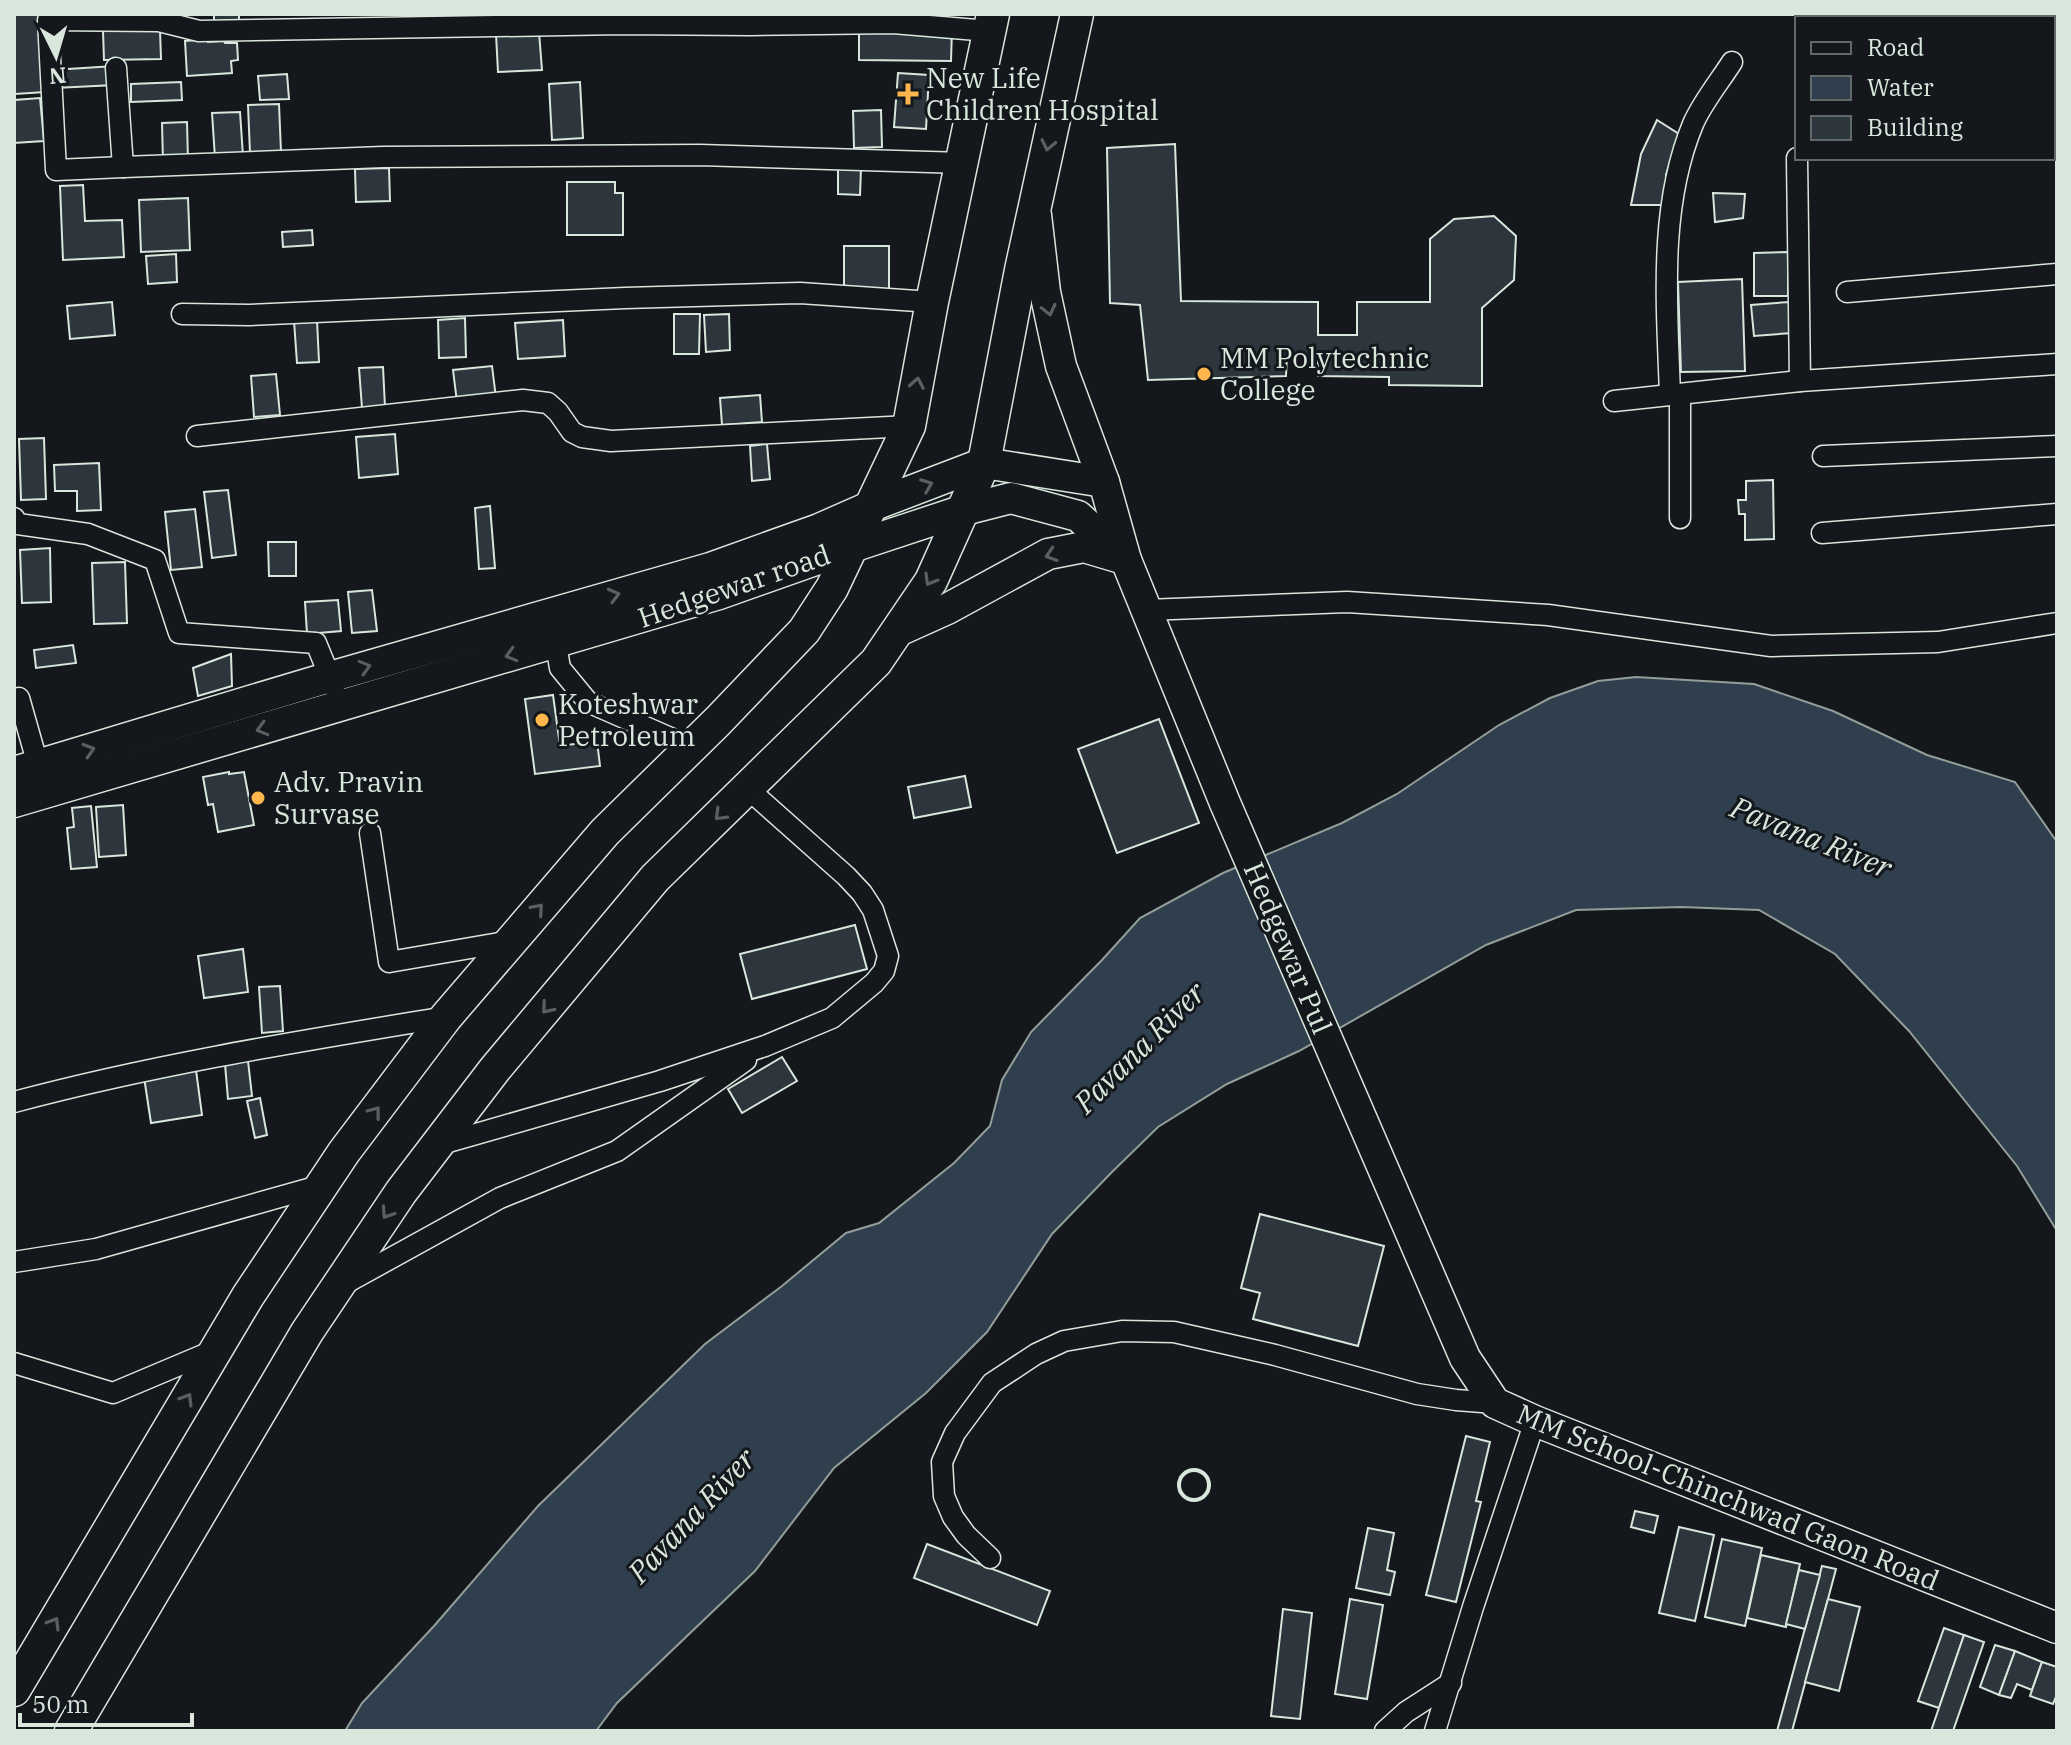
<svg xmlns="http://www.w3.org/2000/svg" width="2071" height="1745" viewBox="0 0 2071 1745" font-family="'IBM Plex Serif',serif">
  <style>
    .water { fill: #2f3f4d; stroke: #939e99; stroke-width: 2 }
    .building { fill: #2c363c; stroke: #d8e6dc; stroke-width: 2 }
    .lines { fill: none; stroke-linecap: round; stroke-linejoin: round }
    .minor-casing { stroke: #d8e6dc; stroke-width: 23 }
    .secondary-casing { stroke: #d8e6dc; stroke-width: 33 }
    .primary-casing { stroke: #d8e6dc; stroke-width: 35 }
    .minor { stroke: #14181c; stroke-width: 20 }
    .secondary { stroke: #14181c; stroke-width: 30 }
    .primary { stroke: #14181c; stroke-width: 32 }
    .wall { stroke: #d8e6dc; stroke-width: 4 }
    .oneway { stroke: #59605f }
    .poi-dot { fill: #ffb74d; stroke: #14181c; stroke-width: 3 }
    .labels { text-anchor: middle; stroke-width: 6; stroke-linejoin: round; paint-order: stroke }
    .poi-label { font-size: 28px; fill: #d8e6dc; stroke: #14181c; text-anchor: start }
    .street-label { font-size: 28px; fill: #d8e6dc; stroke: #14181c }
    .water-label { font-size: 30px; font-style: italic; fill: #d8e6dc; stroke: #14181c }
  </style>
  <rect width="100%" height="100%" fill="#14181c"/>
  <path class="water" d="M1636 677 1754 684 1833 711 1927 755 2015 782 2057 842V1231L2017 1166 1909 1031 1835 954 1759 910 1681 907 1576 910 1486 945 1299 1051 1227 1084 1158 1127 1112 1172 1052 1234 987 1332 926 1393 834 1468 755 1571 617 1703 596 1731H345L362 1703 434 1626 538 1506 705 1344 782 1286 846 1233 879 1223 954 1163 990 1126 1002 1080 1031 1032 1102 960 1140 918 1223 873 1342 823 1397 794 1499 725 1550 698 1598 681Z"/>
  <g class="building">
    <path d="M14 14H41L45 92 15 94Z"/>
    <path d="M214 14H239V21L214 22Z"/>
    <path d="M859 27 952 28 951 61 859 60Z"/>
    <path d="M160 30 161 59 104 60 103 31Z"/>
    <path d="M539 32 542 70 498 72 496 34Z"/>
    <path d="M208 39V42L224 41 225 43H237L238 60 231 61 232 73 187 76 185 41Z"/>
    <path d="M114 66 115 85 55 88 53 70Z"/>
    <path d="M898 73 929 75 926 129 894 127Z"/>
    <path d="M287 74 289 99 260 100 258 76Z"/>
    <path d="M181 82 182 100 131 102V84Z"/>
    <path d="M580 82 583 138 552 140 549 84Z"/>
    <path d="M40 98 44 141 14 143V100Z"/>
    <path d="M279 104 281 152 250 153 248 105Z"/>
    <path d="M881 110 882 147 854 148 853 111Z"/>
    <path d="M240 112 243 156 215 158 212 113Z"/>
    <path d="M1657 120 1679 134 1666 175 1667 205H1631L1641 154Z"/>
    <path d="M187 122 188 161 163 162 162 123Z"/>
    <path d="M1175 144 1181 301 1318 302V335H1357V302H1430V239L1454 219 1494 216 1516 236 1514 280 1482 308V386L1389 385V377L1318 376V355H1287L1286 376 1148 380 1140 305 1110 303 1107 148Z"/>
    <path d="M389 168 390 201 356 202 355 169Z"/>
    <path d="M838 168H861L860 195 838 194Z"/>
    <path d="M567 182H615V193H623V235H567Z"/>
    <path d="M83 185 85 221 122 220 124 257 63 260 60 186Z"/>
    <path d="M1713 193 1745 194 1743 218 1715 222Z"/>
    <path d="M188 198 190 250 141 252 139 200Z"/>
    <path d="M312 230 313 245 283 247 282 232Z"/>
    <rect x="844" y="246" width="45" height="43"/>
    <path d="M1788 252V296H1754V253Z"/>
    <path d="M176 254 177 282 148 284 146 256Z"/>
    <path d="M1742 279 1745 371 1681 372 1678 282Z"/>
    <path d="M112 302 115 335 70 339 67 306Z"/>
    <path d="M1789 302 1792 333 1754 336 1751 305Z"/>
    <path d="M674 314H700L699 354H674Z"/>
    <path d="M729 314 730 350 706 352 704 315Z"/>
    <path d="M465 318 466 357 439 358 438 320Z"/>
    <path d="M317 320 319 362 297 363 294 321Z"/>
    <path d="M563 320 565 356 518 359 515 323Z"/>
    <path d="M492 366 496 398 457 402 453 370Z"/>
    <path d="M383 367 385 407 362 408 359 368Z"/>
    <path d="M276 374 280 415 254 417 251 376Z"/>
    <path d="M760 395 762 422 722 425 720 398Z"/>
    <path d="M395 434 398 474 359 478 356 437Z"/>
    <path d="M44 438 46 499 21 500 19 439Z"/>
    <path d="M767 444 770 479 752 481 750 446Z"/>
    <path d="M99 463 101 510 77 511V491H55L54 465Z"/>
    <path d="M1773 480 1774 539 1745 540V514H1739L1738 500H1746V481Z"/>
    <path d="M228 490 236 555 212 558 204 492Z"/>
    <path d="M490 506 495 568 479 569 475 508Z"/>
    <path d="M195 509 202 567 171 570 165 512Z"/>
    <path d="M268 542H296V576H269Z"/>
    <path d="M50 548 51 602 22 603 20 550Z"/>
    <path d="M125 562 127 623 94 624 92 563Z"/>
    <path d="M372 590 377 631 352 633 348 592Z"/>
    <path d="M338 600 341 631 307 634 305 602Z"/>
    <path d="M73 645 76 663 36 668 34 650Z"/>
    <path d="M231 654 232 686 198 696 193 668Z"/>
    <path d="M553 695 560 746 597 741 600 766 535 774 525 699Z"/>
    <path d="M1159 719 1199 823 1117 853 1078 749Z"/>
    <path d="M229 772V774L244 772 254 825 218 832 213 804 208 805 203 777Z"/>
    <path d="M965 776 971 807 914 818 908 787Z"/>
    <path d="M123 805 126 855 99 857 96 807Z"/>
    <path d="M91 806 97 867 71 869 67 828 74 827 72 808Z"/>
    <path d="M855 925 867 969 752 999 740 954Z"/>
    <path d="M243 949 248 992 204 998 198 956Z"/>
    <path d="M280 986 283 1031 262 1033 259 987Z"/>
    <path d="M782 1057 797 1081 742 1113 728 1089Z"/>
    <path d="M248 1061 252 1096 228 1099 225 1064Z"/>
    <path d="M196 1070 202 1115 151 1123 144 1077Z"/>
    <path d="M260 1098 267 1135 255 1138 247 1101Z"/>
    <path d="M1260 1214 1384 1246 1358 1346 1253 1319 1260 1293 1241 1288Z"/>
    <path d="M1466 1436 1490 1442 1476 1501 1481 1502 1456 1602 1426 1595Z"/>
    <path d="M1635 1511 1658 1516 1654 1533 1631 1527Z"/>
    <path d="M1679 1527 1714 1535 1695 1621 1659 1613Z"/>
    <path d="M1368 1528 1394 1533 1387 1570 1395 1572 1390 1595 1356 1588Z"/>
    <path d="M1722 1539 1762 1548 1745 1626 1705 1617Z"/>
    <path d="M927 1544 1050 1591 1037 1625 914 1578Z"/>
    <path d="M1761 1555 1800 1564 1786 1627 1747 1618Z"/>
    <path d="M1822 1566 1836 1569 1828 1599 1792 1731H1777Z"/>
    <path d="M1799 1570 1820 1575 1805 1629 1786 1624Z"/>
    <path d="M1350 1599 1383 1605 1367 1699 1335 1694Z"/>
    <path d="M1828 1599 1860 1607 1839 1691 1805 1682Z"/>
    <path d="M1283 1609 1312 1613 1300 1719 1271 1716Z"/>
    <path d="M1944 1628 1964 1635 1939 1708 1918 1701Z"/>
    <path d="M1964 1635 1984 1642 1953 1731H1931Z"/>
    <path d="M1995 1645 2015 1651 1999 1695 1980 1687Z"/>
    <path d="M2015 1651 2042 1662 2032 1690 2017 1684 2011 1698 1999 1695Z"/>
    <path d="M2042 1662 2057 1667V1694L2053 1704 2030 1696Z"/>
  </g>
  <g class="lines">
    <g class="minor-casing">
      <g id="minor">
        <path d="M1809 18 1810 14"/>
        <path d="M116 68 123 167 383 157 700 155 963 163"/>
        <path d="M1797 158 1800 381"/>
        <path d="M123 167 56 170 48 20 159 21 199 31 621 24 751 25 893 23 989 31"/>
        <path d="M1847 292 2057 274"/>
        <path d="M182 314 249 315 625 298 800 293 932 302"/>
        <path d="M1670 395C1667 306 1658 208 1693 124 1702 103 1720 81 1732 62"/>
        <path d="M1614 401 1800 381 2057 364"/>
        <path d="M197 436 523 400 548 403 558 412 572 432 582 437 611 441 909 426"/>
        <path d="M1823 456 2057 446"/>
        <path d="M14 518 18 524 88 534 155 560 179 633 316 643 334 687"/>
        <path d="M1680 518V394"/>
        <path d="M1822 533 2057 514"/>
        <path d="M1147 610 1347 602 1548 615 1771 646 1938 642 2057 623"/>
        <path d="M554 633 560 668 588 702 691 747"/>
        <path d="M14 699 19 698 38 765"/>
        <path d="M370 833 389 962 511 941"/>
        <path d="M14 1102C156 1064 301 1041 446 1017"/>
        <path d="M438 1145 660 1081 765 1046 832 1018 874 983 884 971 888 956 873 910 862 893 846 876 747 788"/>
        <path d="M14 1262 96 1249 322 1185"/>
        <path d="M346 1283 500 1198 617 1151 746 1060"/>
        <path d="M14 1363 113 1393 215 1350"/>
        <path d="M990 1558 966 1535 953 1517 944 1496 942 1462 955 1433 992 1383 1036 1354 1064 1341 1122 1331 1174 1332 1275 1355 1417 1394 1456 1400 1495 1403"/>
        <path d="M1385 1731 1406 1712 1451 1683"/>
        <path d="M1435 1731 1473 1607 1535 1421"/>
      </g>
    </g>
    <g class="secondary-casing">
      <g id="secondary">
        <path d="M1036 215 1045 292 1061 366 1104 482 1126 560 1225 803 1465 1358 1495 1403 1535 1421 2057 1628"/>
        <path d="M896 632 947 609 1048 554 1084 547 1121 558"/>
        <path d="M14 772 330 677 710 568 819 529 869 507 984 463 1104 482"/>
        <path d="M14 802 719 594 852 547 964 510 1011 498 1078 516 1126 560"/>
      </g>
    </g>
    <g class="primary-casing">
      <g id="primary">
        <path d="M14 1690 248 1296 344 1152 446 1017 605 832 718 721 804 631 832 588 909 426 932 302 993 14"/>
        <path d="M71 1731 307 1332 401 1192 495 1069 655 878 876 662 931 581 984 463 1021 270 1077 14"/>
      </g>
    </g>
    <use href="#minor" class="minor"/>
    <use href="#secondary" class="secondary"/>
    <use href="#primary" class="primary"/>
    <circle class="wall" cx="1194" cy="1485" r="15"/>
  </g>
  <defs><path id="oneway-chevron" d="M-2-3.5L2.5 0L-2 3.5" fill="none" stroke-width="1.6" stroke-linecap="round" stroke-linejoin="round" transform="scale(2)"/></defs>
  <g class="oneway">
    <use href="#oneway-chevron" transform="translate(1048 145) rotate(102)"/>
    <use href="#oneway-chevron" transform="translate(1049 310) rotate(77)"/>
    <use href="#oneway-chevron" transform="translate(917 383) rotate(-80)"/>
    <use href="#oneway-chevron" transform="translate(927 485) rotate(-21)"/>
    <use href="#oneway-chevron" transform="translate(1051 555) rotate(162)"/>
    <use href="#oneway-chevron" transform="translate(930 580) rotate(120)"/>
    <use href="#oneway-chevron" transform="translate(614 595) rotate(-15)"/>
    <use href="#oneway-chevron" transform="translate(511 655) rotate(164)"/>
    <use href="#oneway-chevron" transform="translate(365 667) rotate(-16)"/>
    <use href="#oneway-chevron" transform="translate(262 729) rotate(164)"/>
    <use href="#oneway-chevron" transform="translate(89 750) rotate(-17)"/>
    <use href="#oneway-chevron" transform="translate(720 815) rotate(135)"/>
    <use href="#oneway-chevron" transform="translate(538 909) rotate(-49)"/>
    <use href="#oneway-chevron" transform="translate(547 1008) rotate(130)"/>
    <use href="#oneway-chevron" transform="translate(375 1112) rotate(-53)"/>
    <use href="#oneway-chevron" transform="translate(387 1213) rotate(124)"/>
    <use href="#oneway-chevron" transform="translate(187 1399) rotate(-59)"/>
    <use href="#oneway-chevron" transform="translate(54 1623) rotate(-59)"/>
  </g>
  <g class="poi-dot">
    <path d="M904 82h8v8h8v8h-8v8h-8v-8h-8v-8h8z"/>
    <circle cx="1204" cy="374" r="8"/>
    <circle cx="542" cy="720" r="8"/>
    <circle cx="258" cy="798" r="8"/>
  </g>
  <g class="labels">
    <g class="poi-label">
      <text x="926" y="88">New Life<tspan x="926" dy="32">Children Hospital</tspan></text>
      <text x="1220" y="368">MM Polytechnic<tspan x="1220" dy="32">College</tspan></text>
      <text x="558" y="714">Koteshwar<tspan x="558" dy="32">Petroleum</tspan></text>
      <text x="274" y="792">Adv. Pravin<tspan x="274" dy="32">Survase</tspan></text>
    </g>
    <g class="street-label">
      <text transform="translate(734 586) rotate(-19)" y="10">Hedgewar road</text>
      <text transform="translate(1288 948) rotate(67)" y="10">Hedgewar Pul</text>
      <text transform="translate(1728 1497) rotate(22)" y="10">MM School-Chinchwad Gaon Road</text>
    </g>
    <g class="water-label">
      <text transform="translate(1811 838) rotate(22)" y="10">Pavana River</text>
      <text transform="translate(1140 1048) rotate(-45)" y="10">Pavana River</text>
      <text transform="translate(692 1516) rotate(-47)" y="10">Pavana River</text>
    </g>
  </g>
  <rect width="2071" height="1745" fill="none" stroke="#d8e6dc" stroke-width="32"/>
  <rect x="1795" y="16" width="260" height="144" fill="#14181c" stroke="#626a69" stroke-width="2"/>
  <rect x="1811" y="42" width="40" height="12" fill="#14181c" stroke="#626a69" stroke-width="2"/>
  <text x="1867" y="56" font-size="24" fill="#d8e6dc">Road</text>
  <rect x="1811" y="76" width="40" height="24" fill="#2f3f4d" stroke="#626a69" stroke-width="2"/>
  <text x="1867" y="96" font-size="24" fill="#d8e6dc">Water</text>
  <rect x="1811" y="116" width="40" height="24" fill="#2c363c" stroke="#626a69" stroke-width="2"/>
  <text x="1867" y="136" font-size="24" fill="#d8e6dc">Building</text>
  <g transform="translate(56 56) rotate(175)" stroke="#14181c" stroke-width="6" paint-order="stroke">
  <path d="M0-6L14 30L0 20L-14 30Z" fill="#d8e6dc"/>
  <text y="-12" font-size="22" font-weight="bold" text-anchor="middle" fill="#d8e6dc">N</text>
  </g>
  <path d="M20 1713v12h172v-12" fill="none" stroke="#d8e6dc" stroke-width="4"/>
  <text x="32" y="1713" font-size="24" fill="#d8e6dc" stroke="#14181c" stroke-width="6" paint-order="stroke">50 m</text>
</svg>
